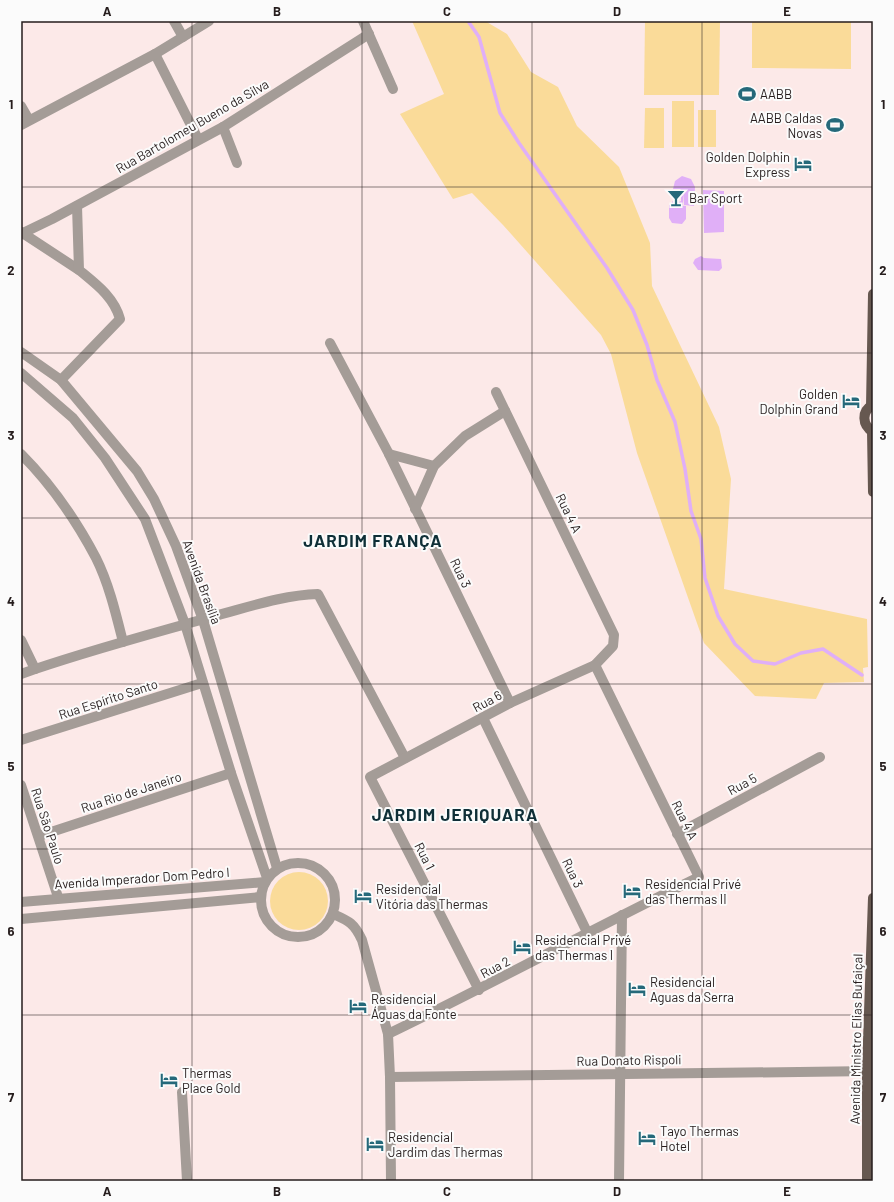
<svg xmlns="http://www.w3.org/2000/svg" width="894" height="1202" viewBox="0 0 894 1202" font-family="Barlow,sans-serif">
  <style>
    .green { fill: #fadb99 }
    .water { fill: #e0aff7 }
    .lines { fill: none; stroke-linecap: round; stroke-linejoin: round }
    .stream { stroke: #e0aff7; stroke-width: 3.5 }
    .minor { stroke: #a49c97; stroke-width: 10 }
    .major { stroke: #665850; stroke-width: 10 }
    .grid { fill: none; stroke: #261d1d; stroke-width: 1; stroke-opacity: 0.55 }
    .labels { text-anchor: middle; stroke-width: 4; stroke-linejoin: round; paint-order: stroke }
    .poi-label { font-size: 13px; fill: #261d1d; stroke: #fbfbfb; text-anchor: start }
    .street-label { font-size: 13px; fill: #261d1d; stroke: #fbfbfb }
    .district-label { font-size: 17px; font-weight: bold; letter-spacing: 1px; fill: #0f2f37; stroke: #fbfbfb }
    .neatline { fill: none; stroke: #261d1d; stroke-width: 1.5 }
    .grid-label { font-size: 13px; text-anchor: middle; font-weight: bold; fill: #261d1d }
  </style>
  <rect width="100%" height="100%" fill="#fce9e8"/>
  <g class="green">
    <path d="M412 21H485L507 34 531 72 558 87 577 126 619 167 650 243 652 286 719 427 731 479 724 589 867 619 868 667 863 668 864 682 824 683 816 699 755 696 704 643 637 453 611 354 601 335 503 225 472 193 453 199 400 114 444 94Z"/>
    <path d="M645 21H720L719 95H644Z"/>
    <path d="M752 21H851V69L752 68Z"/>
    <rect x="672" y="101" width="22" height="46"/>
    <path d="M645 108H664V148H644Z"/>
    <rect x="698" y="110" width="18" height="37"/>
    <circle cx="299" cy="901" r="29"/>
  </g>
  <g class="water">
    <path d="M682 176 691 179 695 187 694 206 684 205 683 192 680 189H673L675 181Z"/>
    <path d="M673 190 681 191 683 196V205H676L686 206V219L682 224 672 223 669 218V205H672V201L675 204 681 201V195L676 192 673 194Z"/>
    <path d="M703 190 724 191V232L704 233Z"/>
    <path d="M701 256 704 258 721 259 722 268 719 271 698 270 693 263 695 259Z"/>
  </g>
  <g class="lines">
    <path class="stream" d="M468 21 479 37 500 113 519 143 607 268 633 310 647 345 657 380 675 422 685 469 691 511 701 539 705 578 718 616 735 644 753 661 775 664 801 653 823 649 862 675"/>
    <g class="minor">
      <path d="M174 21 183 37"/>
      <path d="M363 21 393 89"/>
      <path d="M155 54 198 139"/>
      <path d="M21 106 29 120"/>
      <path d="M21 125 155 54 209 21"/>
      <path d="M223 127 237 163"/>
      <path d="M21 232 79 270"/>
      <path d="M23 233 52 219 223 127 369 34"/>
      <path d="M330 343 389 454 510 703"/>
      <path d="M21 352 61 380 137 471 154 499 176 546 203 620 277 868"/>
      <path d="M21 373 73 418 105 458 145 519 185 624 231 773 267 878"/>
      <path d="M61 380 120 319C114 297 96 284 79 270L77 206"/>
      <path d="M21 454C51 484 76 520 96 558 109 584 116 614 123 642"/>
      <path d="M389 454 434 466"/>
      <path d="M415 509 434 466 465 436 505 411"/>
      <path d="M21 640 35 669"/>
      <path d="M21 674C83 652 148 635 211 617 246 608 282 595 318 594L405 758"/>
      <path d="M483 718 587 932"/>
      <path d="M21 740 202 683"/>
      <path d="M21 785 58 897"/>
      <path d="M677 834 820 757"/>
      <path d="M39 836 231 773"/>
      <circle cx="298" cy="900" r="37"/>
      <path d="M21 902 265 882"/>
      <path d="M333 914C349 921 354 923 362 940L388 1034 390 1077 391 1181"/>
      <path d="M21 919 261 897"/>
      <path d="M479 990 370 777 510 703 595 665 613 646 614 635 496 392"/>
      <path d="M388 1034C492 984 594 928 699 877L595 665"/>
      <path d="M390 1077 873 1071"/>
      <path d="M182 1092 187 1181"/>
      <path d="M619 1181 622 915"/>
    </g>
    <g class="major">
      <path d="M873 405C861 411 862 425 873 432"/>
      <path d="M871 406 873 294"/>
      <path d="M872 431 873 492"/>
      <path d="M867 1181V1070L873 898"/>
    </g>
  </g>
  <path class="grid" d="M192 21V1181M362 21V1181M532 21V1181M702 21V1181M21 187H873M21 353H873M21 518H873M21 684H873M21 849H873M21 1015H873"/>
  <defs>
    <g id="stadium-bare" transform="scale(1.38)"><path d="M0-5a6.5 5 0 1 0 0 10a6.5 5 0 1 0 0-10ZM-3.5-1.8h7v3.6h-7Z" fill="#25697a" stroke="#fbfbfb" stroke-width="2.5" paint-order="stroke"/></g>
    <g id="hotel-bare" transform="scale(1.38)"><path d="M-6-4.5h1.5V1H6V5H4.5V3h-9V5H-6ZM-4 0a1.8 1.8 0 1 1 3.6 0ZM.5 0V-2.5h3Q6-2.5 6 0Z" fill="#25697a" stroke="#fbfbfb" stroke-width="2.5" paint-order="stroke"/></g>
    <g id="bar-bare" transform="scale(1.38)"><path d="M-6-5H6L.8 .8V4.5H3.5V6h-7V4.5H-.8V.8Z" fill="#25697a" stroke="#fbfbfb" stroke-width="2.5" paint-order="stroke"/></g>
  </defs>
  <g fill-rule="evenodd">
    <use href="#stadium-bare" x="747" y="94"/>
    <use href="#stadium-bare" x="835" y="125"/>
    <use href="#hotel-bare" x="803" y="164"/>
    <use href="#bar-bare" x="676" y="198"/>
    <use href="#hotel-bare" x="851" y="401"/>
    <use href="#hotel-bare" x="632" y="891"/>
    <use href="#hotel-bare" x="363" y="896"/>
    <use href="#hotel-bare" x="522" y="947"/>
    <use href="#hotel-bare" x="637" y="989"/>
    <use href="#hotel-bare" x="358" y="1006"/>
    <use href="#hotel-bare" x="169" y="1080"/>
    <use href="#hotel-bare" x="647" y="1138"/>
    <use href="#hotel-bare" x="375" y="1144"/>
  </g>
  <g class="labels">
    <g class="poi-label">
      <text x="760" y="99">AABB</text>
      <text x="822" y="123" text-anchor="end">AABB Caldas<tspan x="822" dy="15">Novas</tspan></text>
      <text x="790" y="162" text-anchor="end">Golden Dolphin<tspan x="790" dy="15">Express</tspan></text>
      <text x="689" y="203">Bar Sport</text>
      <text x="838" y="399" text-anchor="end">Golden<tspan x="838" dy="15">Dolphin Grand</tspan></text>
      <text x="645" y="889">Residencial Privé<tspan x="645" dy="15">das Thermas II</tspan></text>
      <text x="376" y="894">Residencial<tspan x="376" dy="15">Vitória das Thermas</tspan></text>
      <text x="535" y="945">Residencial Privé<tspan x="535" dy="15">das Thermas I</tspan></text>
      <text x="650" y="987">Residencial<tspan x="650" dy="15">Aguas da Serra</tspan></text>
      <text x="371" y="1004">Residencial<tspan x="371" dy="15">Águas da Fonte</tspan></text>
      <text x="182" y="1078">Thermas<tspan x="182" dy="15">Place Gold</tspan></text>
      <text x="660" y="1136">Tayo Thermas<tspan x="660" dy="15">Hotel</tspan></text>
      <text x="388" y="1142">Residencial<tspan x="388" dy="15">Jardim das Thermas</tspan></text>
    </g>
    <g class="street-label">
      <text transform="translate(192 126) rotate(-30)" y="5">Rua Bartolomeu Bueno da Silva</text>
      <text transform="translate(569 513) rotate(64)" y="5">Rua 4 A</text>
      <text transform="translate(461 573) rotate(64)" y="5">Rua 3</text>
      <text transform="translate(202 582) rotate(70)" y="5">Avenida Brasília</text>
      <text transform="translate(108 699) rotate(-18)" y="5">Rua Espírito Santo</text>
      <text transform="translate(487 701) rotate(-28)" y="5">Rua 6</text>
      <text transform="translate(742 784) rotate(-28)" y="5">Rua 5</text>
      <text transform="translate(131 792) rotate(-18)" y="5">Rua Rio de Janeiro</text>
      <text transform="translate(685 820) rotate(64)" y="5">Rua 4 A</text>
      <text transform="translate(48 826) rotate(72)" y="5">Rua São Paulo</text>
      <text transform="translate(425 856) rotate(63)" y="5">Rua 1</text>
      <text transform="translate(573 873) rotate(64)" y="5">Rua 3</text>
      <text transform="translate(142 878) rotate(-4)" y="5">Avenida Imperador Dom Pedro l</text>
      <text transform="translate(495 967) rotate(-28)" y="5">Rua 2</text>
      <text transform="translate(856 1039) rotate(-89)" y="5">Avenida Ministro Elias Bufaiçal</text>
      <text transform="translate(629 1060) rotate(-1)" y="5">Rua Donato Rispoli</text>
    </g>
    <g class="district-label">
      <text x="373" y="547">JARDIM FRANÇA</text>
      <text x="455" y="821">JARDIM JERIQUARA</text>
    </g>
  </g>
  <rect width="894" height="1202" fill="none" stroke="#fbfbfb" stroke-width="44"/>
  <rect x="22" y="22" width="850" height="1158" class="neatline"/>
  <g class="grid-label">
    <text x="107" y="16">A</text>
    <text x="277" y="16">B</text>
    <text x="447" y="16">C</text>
    <text x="617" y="16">D</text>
    <text x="787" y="16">E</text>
    <text x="11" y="109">1</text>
    <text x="883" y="109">1</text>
    <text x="11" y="275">2</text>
    <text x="883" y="275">2</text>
    <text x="11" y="440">3</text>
    <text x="883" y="440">3</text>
    <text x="11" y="606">4</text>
    <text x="883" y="606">4</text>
    <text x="11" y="771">5</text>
    <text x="883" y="771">5</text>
    <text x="11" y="936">6</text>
    <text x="883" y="936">6</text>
    <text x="11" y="1102">7</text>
    <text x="883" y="1102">7</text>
    <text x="107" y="1196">A</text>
    <text x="277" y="1196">B</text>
    <text x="447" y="1196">C</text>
    <text x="617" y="1196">D</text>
    <text x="787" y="1196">E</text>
  </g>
</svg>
